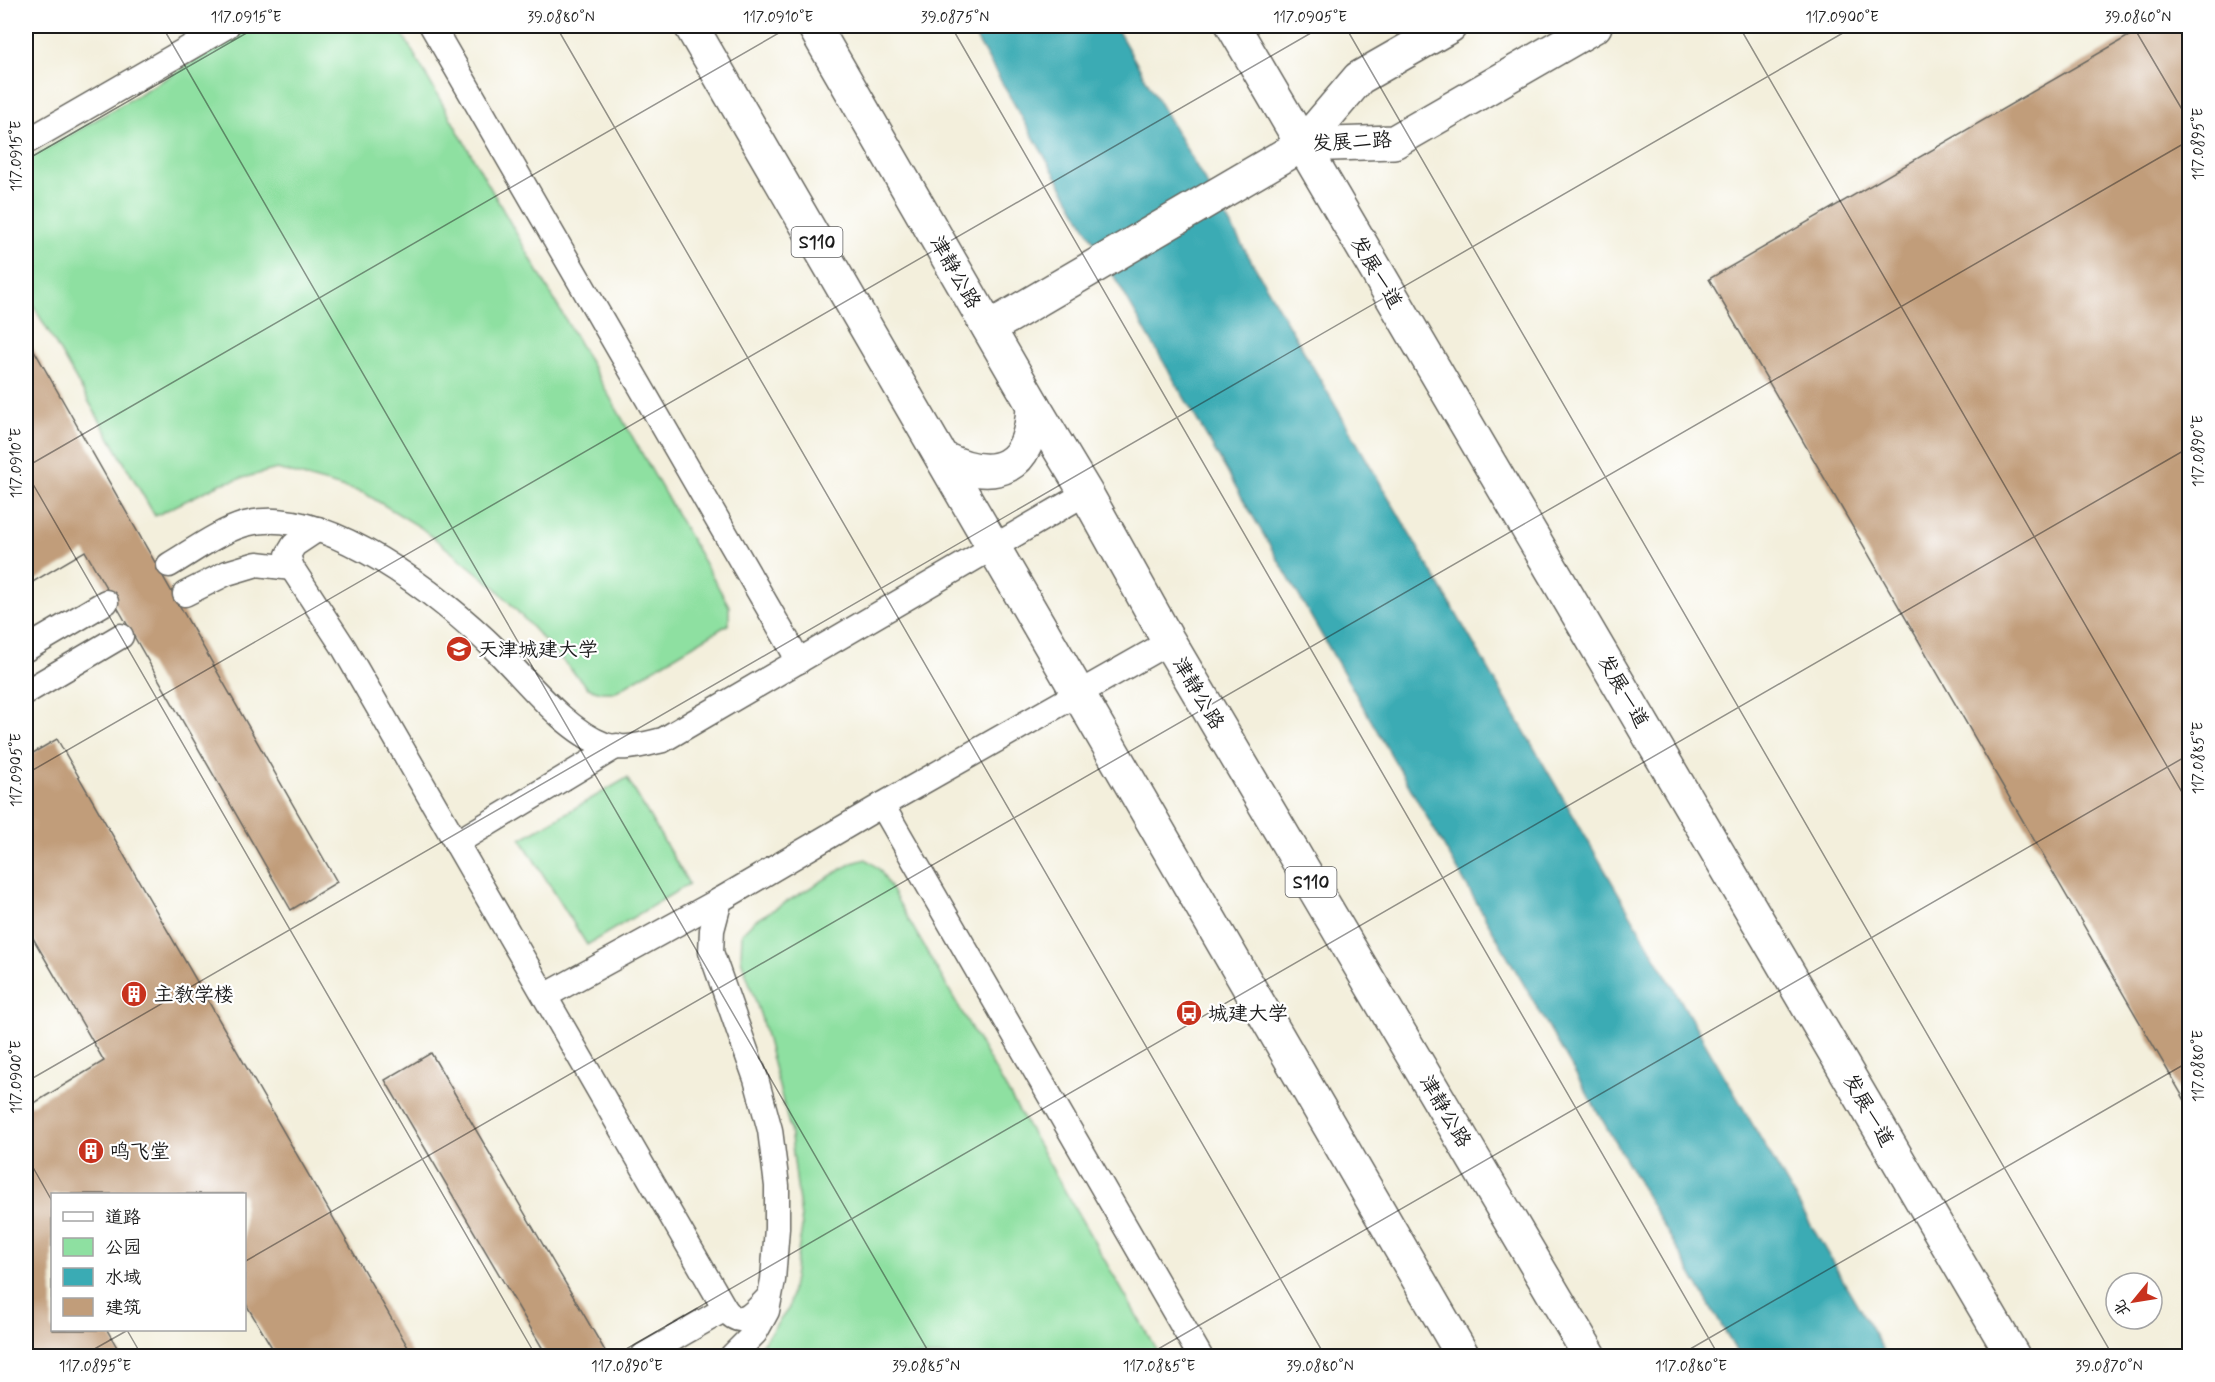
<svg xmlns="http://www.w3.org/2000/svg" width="2215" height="1382" viewBox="0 0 2215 1382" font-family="Mynerve,'LXGW WenKai TC',sans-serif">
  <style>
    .green { fill: #8ee0a1; stroke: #557e5e; stroke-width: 1.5 }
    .water { fill: #3aabb4; stroke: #2b6468; stroke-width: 1.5 }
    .building { fill: #c19d7a }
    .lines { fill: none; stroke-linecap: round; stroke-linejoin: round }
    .lane-casing { stroke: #67665f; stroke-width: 27 }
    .secondary-casing { stroke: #67665f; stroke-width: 36 }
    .highway-casing { stroke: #67665f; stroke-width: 36 }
    .lane { stroke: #fff; stroke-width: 24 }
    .secondary { stroke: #fff; stroke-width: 33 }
    .highway { stroke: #fff; stroke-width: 33 }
    .ticks { fill: none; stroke: #1c1c1c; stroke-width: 1.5; stroke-opacity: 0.45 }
    .labels { text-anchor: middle; stroke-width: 4.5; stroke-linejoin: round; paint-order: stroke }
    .shield { fill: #fff; stroke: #606060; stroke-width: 1.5 }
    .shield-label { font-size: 18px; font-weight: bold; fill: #1c1c1c }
    .street-label { font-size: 20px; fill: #1c1c1c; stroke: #fff }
    .poi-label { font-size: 20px; fill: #1c1c1c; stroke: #fff; text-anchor: start }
    .neatline { fill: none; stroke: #1c1c1c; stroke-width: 2 }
    .ticks-label { font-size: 15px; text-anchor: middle; fill: #1c1c1c }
  </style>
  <rect width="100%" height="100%" fill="#fff"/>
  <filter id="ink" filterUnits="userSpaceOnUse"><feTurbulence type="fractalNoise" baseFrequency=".0167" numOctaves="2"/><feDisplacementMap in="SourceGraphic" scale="12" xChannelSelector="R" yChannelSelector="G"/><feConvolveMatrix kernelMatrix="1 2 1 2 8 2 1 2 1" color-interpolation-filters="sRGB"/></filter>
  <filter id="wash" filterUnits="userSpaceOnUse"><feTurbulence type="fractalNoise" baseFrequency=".008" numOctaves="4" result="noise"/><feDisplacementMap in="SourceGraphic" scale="24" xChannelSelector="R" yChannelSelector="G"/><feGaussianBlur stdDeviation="1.35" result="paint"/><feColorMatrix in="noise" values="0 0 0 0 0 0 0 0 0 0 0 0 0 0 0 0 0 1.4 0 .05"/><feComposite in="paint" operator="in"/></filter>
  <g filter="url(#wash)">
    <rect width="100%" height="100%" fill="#f3efdc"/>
    <g class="green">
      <path d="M254 26H398L729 606V624L615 692H601L588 688 495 587 420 527 364 493 277 469 220 484 155 516 26 293V161Z"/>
      <path d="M627 778 689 884 587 945 521 839Z"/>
      <path d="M866 859 880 870 1160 1356H753L789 1308 802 1227 790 1129 761 1017 741 959 742 933 754 921 852 863Z"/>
    </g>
    <path class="water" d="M969 26H1115L1887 1356H1739Z"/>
    <g id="blocks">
      <g class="building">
        <path d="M2146 26H2190V1109L1709 279Z"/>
        <path d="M26 336 337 882 291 910 85 551 26 586Z"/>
        <path d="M57 739 413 1356H277L244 1301V1194H52V1330H107L122 1356H26V1108L104 1061 26 926V757Z"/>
        <path d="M431 1053 608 1356H547L385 1080Z"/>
      </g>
    </g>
  </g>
  <g filter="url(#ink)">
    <use href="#blocks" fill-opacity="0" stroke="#67665f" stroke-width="1.5"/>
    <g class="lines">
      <g class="lane-casing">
        <g id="lane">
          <path d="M432 26 799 661"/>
          <path d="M26 142 227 26"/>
          <path d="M318 529 294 545 288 555 292 568 344 648 725 1309C742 1331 754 1312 768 1298"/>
          <path d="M169 565C193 551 218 532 245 524 324 502 443 598 496 650 527 680 564 730 605 745 623 751 645 744 663 740L1086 493"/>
          <path d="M185 594 227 573 257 564 292 568"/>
          <path d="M26 649 106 602"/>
          <path d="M26 692 121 636"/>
          <path d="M882 805 1200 1356"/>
          <path d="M456 843 617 746"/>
          <path d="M545 996 720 900"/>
          <path d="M643 1356 725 1309"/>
          <path d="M732 1356 755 1333 767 1311 773 1280 777 1228V1186L770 1130 756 1079 711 952 712 930 720 900 882 805 1169 642"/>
        </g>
      </g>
      <g class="secondary-casing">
        <g id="secondary">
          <path d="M1233 26 2013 1356"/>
          <path d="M1302 145 1394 142 1595 26"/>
          <path d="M989 328 1302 145 1359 78 1450 26"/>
        </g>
      </g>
      <g class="highway-casing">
        <g id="highway">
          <path d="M691 26 1463 1356"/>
          <path d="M814 26 1033 405 1086 493 1169 642 1590 1356"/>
          <path d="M942 458C997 484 1031 469 1033 405"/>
        </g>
      </g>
      <use href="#lane" class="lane"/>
      <use href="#secondary" class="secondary"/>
      <use href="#highway" class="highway"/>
    </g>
  </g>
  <path class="ticks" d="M162 26 931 1356M556 26 1325 1356M951 26 1719 1356M1345 26 2113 1356M1739 26 2190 806M2133 26 2190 123M26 160 259 26M26 467 791 26M26 472 536 1356M26 774 1323 26M26 1082 1855 26M26 1155 52 1201M244 1262 2190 140M127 1330 142 1356M82 1356 128 1330M614 1356 2190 447M1146 1356 2190 754M1678 1356 2190 1061"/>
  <defs>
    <g id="university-disc" transform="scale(1.35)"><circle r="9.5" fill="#c8321e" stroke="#fff"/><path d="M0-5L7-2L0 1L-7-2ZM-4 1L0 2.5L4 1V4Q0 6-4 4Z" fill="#fff"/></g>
    <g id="building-disc" transform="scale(1.35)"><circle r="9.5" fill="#c8321e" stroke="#fff"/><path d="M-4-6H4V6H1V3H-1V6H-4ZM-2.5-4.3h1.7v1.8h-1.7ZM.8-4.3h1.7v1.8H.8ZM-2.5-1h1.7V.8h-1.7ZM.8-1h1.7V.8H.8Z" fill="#fff"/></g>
    <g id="bus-disc" transform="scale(1.35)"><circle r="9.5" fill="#c8321e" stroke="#fff"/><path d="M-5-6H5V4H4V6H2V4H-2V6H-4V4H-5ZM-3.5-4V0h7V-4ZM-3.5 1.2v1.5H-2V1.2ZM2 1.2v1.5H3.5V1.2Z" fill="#fff"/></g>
  </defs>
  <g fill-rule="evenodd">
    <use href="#university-disc" x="459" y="649"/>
    <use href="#building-disc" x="134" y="994"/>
    <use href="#bus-disc" x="1189" y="1013"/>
    <use href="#building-disc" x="91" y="1151"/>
  </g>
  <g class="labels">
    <g class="shield">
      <rect x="791.5" y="227" width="51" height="30" rx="4.5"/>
      <rect x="1285.5" y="867" width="51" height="30" rx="4.5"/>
    </g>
    <g class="shield-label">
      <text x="817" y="248">S110</text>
      <text x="1311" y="888">S110</text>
    </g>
    <g class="street-label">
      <text transform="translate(1352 141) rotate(-3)" y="7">发展二路</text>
      <text transform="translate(956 272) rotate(60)" y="7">津静公路</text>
      <text transform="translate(1377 272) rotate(59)" y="7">发展一道</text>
      <text transform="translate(1624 691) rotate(60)" y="7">发展一道</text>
      <text transform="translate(1199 693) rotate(59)" y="7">津静公路</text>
      <text transform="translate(1869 1110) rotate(60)" y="7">发展一道</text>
      <text transform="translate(1446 1111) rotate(59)" y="7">津静公路</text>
    </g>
    <g class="poi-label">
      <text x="478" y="656">天津城建大学</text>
      <text x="154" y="1001">主教学楼</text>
      <text x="1208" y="1020">城建大学</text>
      <text x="110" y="1158">鸣飞堂</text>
    </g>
  </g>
  <rect width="2215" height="1382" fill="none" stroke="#fff" stroke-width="66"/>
  <rect x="51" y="1193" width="195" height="138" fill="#ffffff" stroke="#a4a4a4" stroke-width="1.5"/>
  <rect x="63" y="1212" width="30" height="9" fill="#ffffff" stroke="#a4a4a4" stroke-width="1.5"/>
  <text x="105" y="1223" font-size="18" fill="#1c1c1c">道路</text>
  <rect x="63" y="1238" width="30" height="18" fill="#8ee0a1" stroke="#a4a4a4" stroke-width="1.5"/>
  <text x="105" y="1253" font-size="18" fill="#1c1c1c">公园</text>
  <rect x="63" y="1268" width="30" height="18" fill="#3aabb4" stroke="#a4a4a4" stroke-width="1.5"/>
  <text x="105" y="1283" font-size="18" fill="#1c1c1c">水域</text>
  <rect x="63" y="1298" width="30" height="18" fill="#c19d7a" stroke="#a4a4a4" stroke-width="1.5"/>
  <text x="105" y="1313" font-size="18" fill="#1c1c1c">建筑</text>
  <g transform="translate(2134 1301) rotate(240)"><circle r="28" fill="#ffffff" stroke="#a4a4a4" stroke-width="1.5"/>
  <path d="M0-4.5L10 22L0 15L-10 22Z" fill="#c8321e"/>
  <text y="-9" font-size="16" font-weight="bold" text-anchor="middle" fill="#1c1c1c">北</text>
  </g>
  <rect x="33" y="33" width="2149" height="1316" class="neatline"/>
  <g class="ticks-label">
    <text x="246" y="22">117.0915°E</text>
    <text x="561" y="22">39.0880°N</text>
    <text x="778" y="22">117.0910°E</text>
    <text x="955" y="22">39.0875°N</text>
    <text x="1310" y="22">117.0905°E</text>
    <text x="1842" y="22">117.0900°E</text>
    <text x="2138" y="22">39.0860°N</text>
    <text transform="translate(2198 144) rotate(-90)" y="5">117.0895°E</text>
    <text transform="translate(16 156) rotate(-90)" y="5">117.0915°E</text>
    <text transform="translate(2198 451) rotate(-90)" y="5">117.0890°E</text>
    <text transform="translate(16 463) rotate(-90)" y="5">117.0910°E</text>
    <text transform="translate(2198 758) rotate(-90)" y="5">117.0885°E</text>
    <text transform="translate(16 770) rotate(-90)" y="5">117.0905°E</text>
    <text transform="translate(2198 1066) rotate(-90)" y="5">117.0880°E</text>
    <text transform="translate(16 1077) rotate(-90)" y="5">117.0900°E</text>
    <text x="95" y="1371">117.0895°E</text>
    <text x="627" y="1371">117.0890°E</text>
    <text x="926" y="1371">39.0885°N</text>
    <text x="1159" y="1371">117.0885°E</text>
    <text x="1320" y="1371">39.0880°N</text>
    <text x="1691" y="1371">117.0880°E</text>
    <text x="2109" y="1371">39.0870°N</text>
  </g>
</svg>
